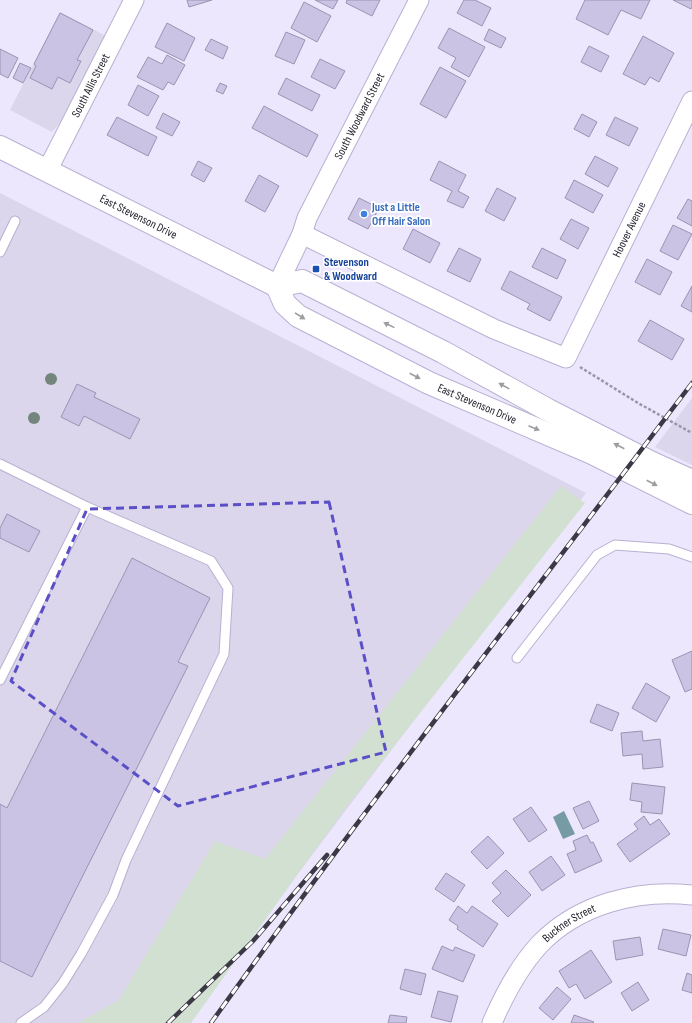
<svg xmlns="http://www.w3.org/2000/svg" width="692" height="1023" viewBox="0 0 692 1023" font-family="'Sofia Sans Condensed',sans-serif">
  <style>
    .commercial { fill: #dbd6eb }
    .green { fill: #d1e0d1 }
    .water { fill: #769ba4 }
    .building { fill: #cbc3e4; stroke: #9b93b2 }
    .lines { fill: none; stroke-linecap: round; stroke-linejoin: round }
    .service-casing { stroke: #b9b0d1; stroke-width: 11 }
    .minor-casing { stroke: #b9b0d1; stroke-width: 21 }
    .secondary-casing { stroke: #b9b0d1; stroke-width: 24 }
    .path { stroke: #9a96a8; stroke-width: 2.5; stroke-dasharray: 3 2; stroke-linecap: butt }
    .service { stroke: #fff; stroke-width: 9 }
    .minor { stroke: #fff; stroke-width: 19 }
    .secondary { stroke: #fff; stroke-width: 22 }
    .rail-casing { stroke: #3c3946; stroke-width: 4.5 }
    .rail { stroke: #fff; stroke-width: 3; stroke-dasharray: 9; stroke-linecap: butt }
    .tree { fill: #73867d }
    .oneway { fill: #9d9ca1 }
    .marked { fill: none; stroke: #5b4fc8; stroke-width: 3; stroke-dasharray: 8 5; stroke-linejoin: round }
    .shop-dot { fill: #3f7fe0; stroke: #fff; stroke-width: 1.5 }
    .transit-dot { fill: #1a4fb4; stroke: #fff; stroke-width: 1.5 }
    .labels { text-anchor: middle; stroke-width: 3.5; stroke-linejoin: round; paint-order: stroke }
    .street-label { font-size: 12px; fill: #26232f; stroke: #fff }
    .shop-label { font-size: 12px; font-weight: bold; fill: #366cbe; stroke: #fff; text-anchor: start }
    .transit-label { font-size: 12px; font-weight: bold; fill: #164399; stroke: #fff; text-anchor: start }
  </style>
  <rect width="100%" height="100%" fill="#ece7fc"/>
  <g class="commercial">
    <path d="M60 12 106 36 63 119 52 132 10 110Z"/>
    <path d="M0 193 586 493 185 1023H0Z"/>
    <path d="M692 398V465L655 447Z"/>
  </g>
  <path class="green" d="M561 486 585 503 343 811 191 1023H78L118 1001 215 841 265 859Z"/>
  <path class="water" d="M564 811 575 834 563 839 553 817Z"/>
  <g class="building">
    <path d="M187 0H212L189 7Z"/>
    <path d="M315 0H338L333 9Z"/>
    <path d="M347 0H380L372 16 346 3Z"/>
    <path d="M464 0H475L491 8 482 26 457 13Z"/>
    <path d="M585 0H650L641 19 621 10 608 35 576 19Z"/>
    <path d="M673 0H692V7L691 9Z"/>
    <path d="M304 2 331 16 317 42 291 28Z"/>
    <path d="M60 13 93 30 77 60 81 61 70 83 58 77 52 89 30 78 36 66 34 64Z"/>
    <path d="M167 23 195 38 184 61 155 47Z"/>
    <path d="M449 28 485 47 469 77 451 67 456 58 438 48Z"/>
    <path d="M489 29 506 38 501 48 484 40Z"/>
    <path d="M286 32 305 40 294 64 275 56Z"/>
    <path d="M643 36 674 53 659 82 650 77 645 85 623 74Z"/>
    <path d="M211 39 228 47 223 59 205 50Z"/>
    <path d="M589 46 609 56 601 72 581 62Z"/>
    <path d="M0 49 18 58 8 78 0 74Z"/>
    <path d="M167 55 185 65 174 85 168 82 163 90 137 77 148 57 162 64Z"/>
    <path d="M320 59 345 71 335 89 311 77Z"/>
    <path d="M20 63 31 68 23 83 13 78Z"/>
    <path d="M440 67 466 81 446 118 420 104Z"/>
    <path d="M286 78 320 95 312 111 278 94Z"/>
    <path d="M220 83 227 86 223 94 216 91Z"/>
    <path d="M138 85 159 96 148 116 128 105Z"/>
    <path d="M264 106 318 135 307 157 252 128Z"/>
    <path d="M163 113 180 122 172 136 156 128Z"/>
    <path d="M582 114 597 122 589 137 574 129Z"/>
    <path d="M117 117 157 137 148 156 107 135Z"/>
    <path d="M615 117 638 128 629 146 606 135Z"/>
    <path d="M595 156 618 168 608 187 585 174Z"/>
    <path d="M198 161 212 168 204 182 191 175Z"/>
    <path d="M439 161 466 175 458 191 469 197 463 208 447 201 452 191 430 180Z"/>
    <path d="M259 175 279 186 265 212 245 201Z"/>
    <path d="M574 180 603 195 593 213 565 198Z"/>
    <path d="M497 188 516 198 504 221 485 211Z"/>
    <path d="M359 198 379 208 368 229 348 219Z"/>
    <path d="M688 199 692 201V226L677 218Z"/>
    <path d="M571 219 589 228 578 249 560 239Z"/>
    <path d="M673 225 692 234 678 260 660 251Z"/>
    <path d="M413 229 440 243 430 263 403 249Z"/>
    <path d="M459 248 481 259 470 282 447 271Z"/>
    <path d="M542 248 566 260 557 279 532 267Z"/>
    <path d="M647 259 672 272 660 295 635 282Z"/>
    <path d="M510 271 562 297 550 321 527 309 530 304 501 289Z"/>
    <path d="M692 286V312L681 306Z"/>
    <path d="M650 320 684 339 672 360 638 341Z"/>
    <path d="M77 384 96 393 94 397 140 419 130 439 84 416 79 426 61 417Z"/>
    <path d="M7 514 40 531 29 552 0 538V528Z"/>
    <path d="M132 558 210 598 178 662 188 666 32 977 0 961V804L7 808Z"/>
    <path d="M692 651V689L685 692 672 660Z"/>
    <path d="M646 683 670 697 656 722 632 708Z"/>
    <path d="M597 704 619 713 612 731 590 722Z"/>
    <path d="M642 731 643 741 660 739 663 767 643 769 642 754 623 756 621 733Z"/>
    <path d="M632 783 665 787 662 814 641 812 642 802 630 800Z"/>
    <path d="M589 801 599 821 583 829 573 808Z"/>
    <path d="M531 807 547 830 529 842 513 819Z"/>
    <path d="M644 816 650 825 659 819 670 834 630 862 617 844 638 829 634 824Z"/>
    <path d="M587 835 591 843 593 842 602 861 575 873 567 854 576 850 573 841Z"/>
    <path d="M488 836 504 853 487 869 471 852Z"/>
    <path d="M551 856 565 875 542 891 529 872Z"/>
    <path d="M506 870 531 895 508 917 492 901 501 893 492 883Z"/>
    <path d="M446 873 465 885 454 902 435 889Z"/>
    <path d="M458 906 467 913 472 906 498 924 483 947 457 929 458 926 449 920Z"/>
    <path d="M663 929 691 935 686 956 658 949Z"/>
    <path d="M640 937 643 955 616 960 613 941Z"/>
    <path d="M442 946 453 951 455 947 475 955 463 982 432 969Z"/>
    <path d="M591 950 612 982 585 999 576 984 569 988 559 971Z"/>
    <path d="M405 969 426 974 421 995 400 989Z"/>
    <path d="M687 973 692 975V993L682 990Z"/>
    <path d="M638 982 649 1000 632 1011 621 993Z"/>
    <path d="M557 987 571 999 553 1020 539 1008Z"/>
    <path d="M438 991 458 996 451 1022 431 1017Z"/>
    <path d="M390 1015 407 1017 406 1023H388Z"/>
    <path d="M574 1015 594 1022 593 1023H571Z"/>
  </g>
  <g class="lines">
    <g class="service-casing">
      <g id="service">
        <path d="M0 252 15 221"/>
        <path d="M0 464 87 507 0 680"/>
        <path d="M517 658 597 555 615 545 669 549 692 557"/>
        <path d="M21 1023 44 1007 63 983 81 954 113 895 126 860 224 654 228 588 211 561 87 507"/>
      </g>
    </g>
    <g class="minor-casing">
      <g id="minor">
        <path id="s1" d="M47 171 134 0"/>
        <path id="s2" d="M302 234 494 329 566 358 692 101"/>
        <path id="s3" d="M277 286 302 234 307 218 419 0"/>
        <path id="s4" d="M492 1023C504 995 518 968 539 945 578 904 637 889 692 895"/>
      </g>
    </g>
    <g class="secondary-casing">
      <g id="secondary">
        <path id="s5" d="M0 147 277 286 302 281 443 352 548 410 652 463 692 481"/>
        <path id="s6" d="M277 286 285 304 298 316 429 383 592 453 692 503"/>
      </g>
    </g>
    <path class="path" d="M580 367 638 403 692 433"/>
    <use href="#service" class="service"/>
    <use href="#minor" class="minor"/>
    <use href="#secondary" class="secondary"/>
    <g class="rail-casing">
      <g id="rail">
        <path d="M168 1023 253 941 327 855"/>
        <path d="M211 1023C366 806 531 596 692 383"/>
      </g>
    </g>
    <use href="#rail" class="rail"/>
  </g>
  <g class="tree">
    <circle cx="51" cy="379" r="6"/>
    <circle cx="34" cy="418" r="6"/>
  </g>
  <defs><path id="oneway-solid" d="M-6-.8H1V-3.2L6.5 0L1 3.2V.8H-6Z"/></defs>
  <g class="oneway">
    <use href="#oneway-solid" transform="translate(300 316) rotate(32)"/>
    <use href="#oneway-solid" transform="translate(389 325) rotate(-154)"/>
    <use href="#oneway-solid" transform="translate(415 376) rotate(27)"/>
    <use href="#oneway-solid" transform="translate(504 386) rotate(-151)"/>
    <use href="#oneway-solid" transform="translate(534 428) rotate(23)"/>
    <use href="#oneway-solid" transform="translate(619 446) rotate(-153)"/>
    <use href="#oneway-solid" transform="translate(652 483) rotate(27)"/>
  </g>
  <path class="marked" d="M329 502 386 752 178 806 11 681 87 509Z"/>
  <circle class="shop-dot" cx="364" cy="214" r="4"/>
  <rect class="transit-dot" x="312" y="265" width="8" height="8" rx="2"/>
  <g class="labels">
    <g class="street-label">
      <text dy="4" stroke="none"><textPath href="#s1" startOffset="96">South Allis Street</textPath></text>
      <text dy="4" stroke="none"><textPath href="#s3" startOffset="189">South Woodward Street</textPath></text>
      <text dy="4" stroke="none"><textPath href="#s5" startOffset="155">East Stevenson Drive</textPath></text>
      <text dy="4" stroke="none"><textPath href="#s2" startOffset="435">Hoover Avenue</textPath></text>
      <text dy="4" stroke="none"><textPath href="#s6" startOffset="237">East Stevenson Drive</textPath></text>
      <text dy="4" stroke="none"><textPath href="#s4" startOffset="129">Buckner Street</textPath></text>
    </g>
    <g class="shop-label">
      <text x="372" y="211">Just a Little<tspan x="372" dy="14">Off Hair Salon</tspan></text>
    </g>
    <g class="transit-label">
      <text x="324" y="266">Stevenson<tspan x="324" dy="14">&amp; Woodward</tspan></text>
    </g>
  </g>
</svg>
